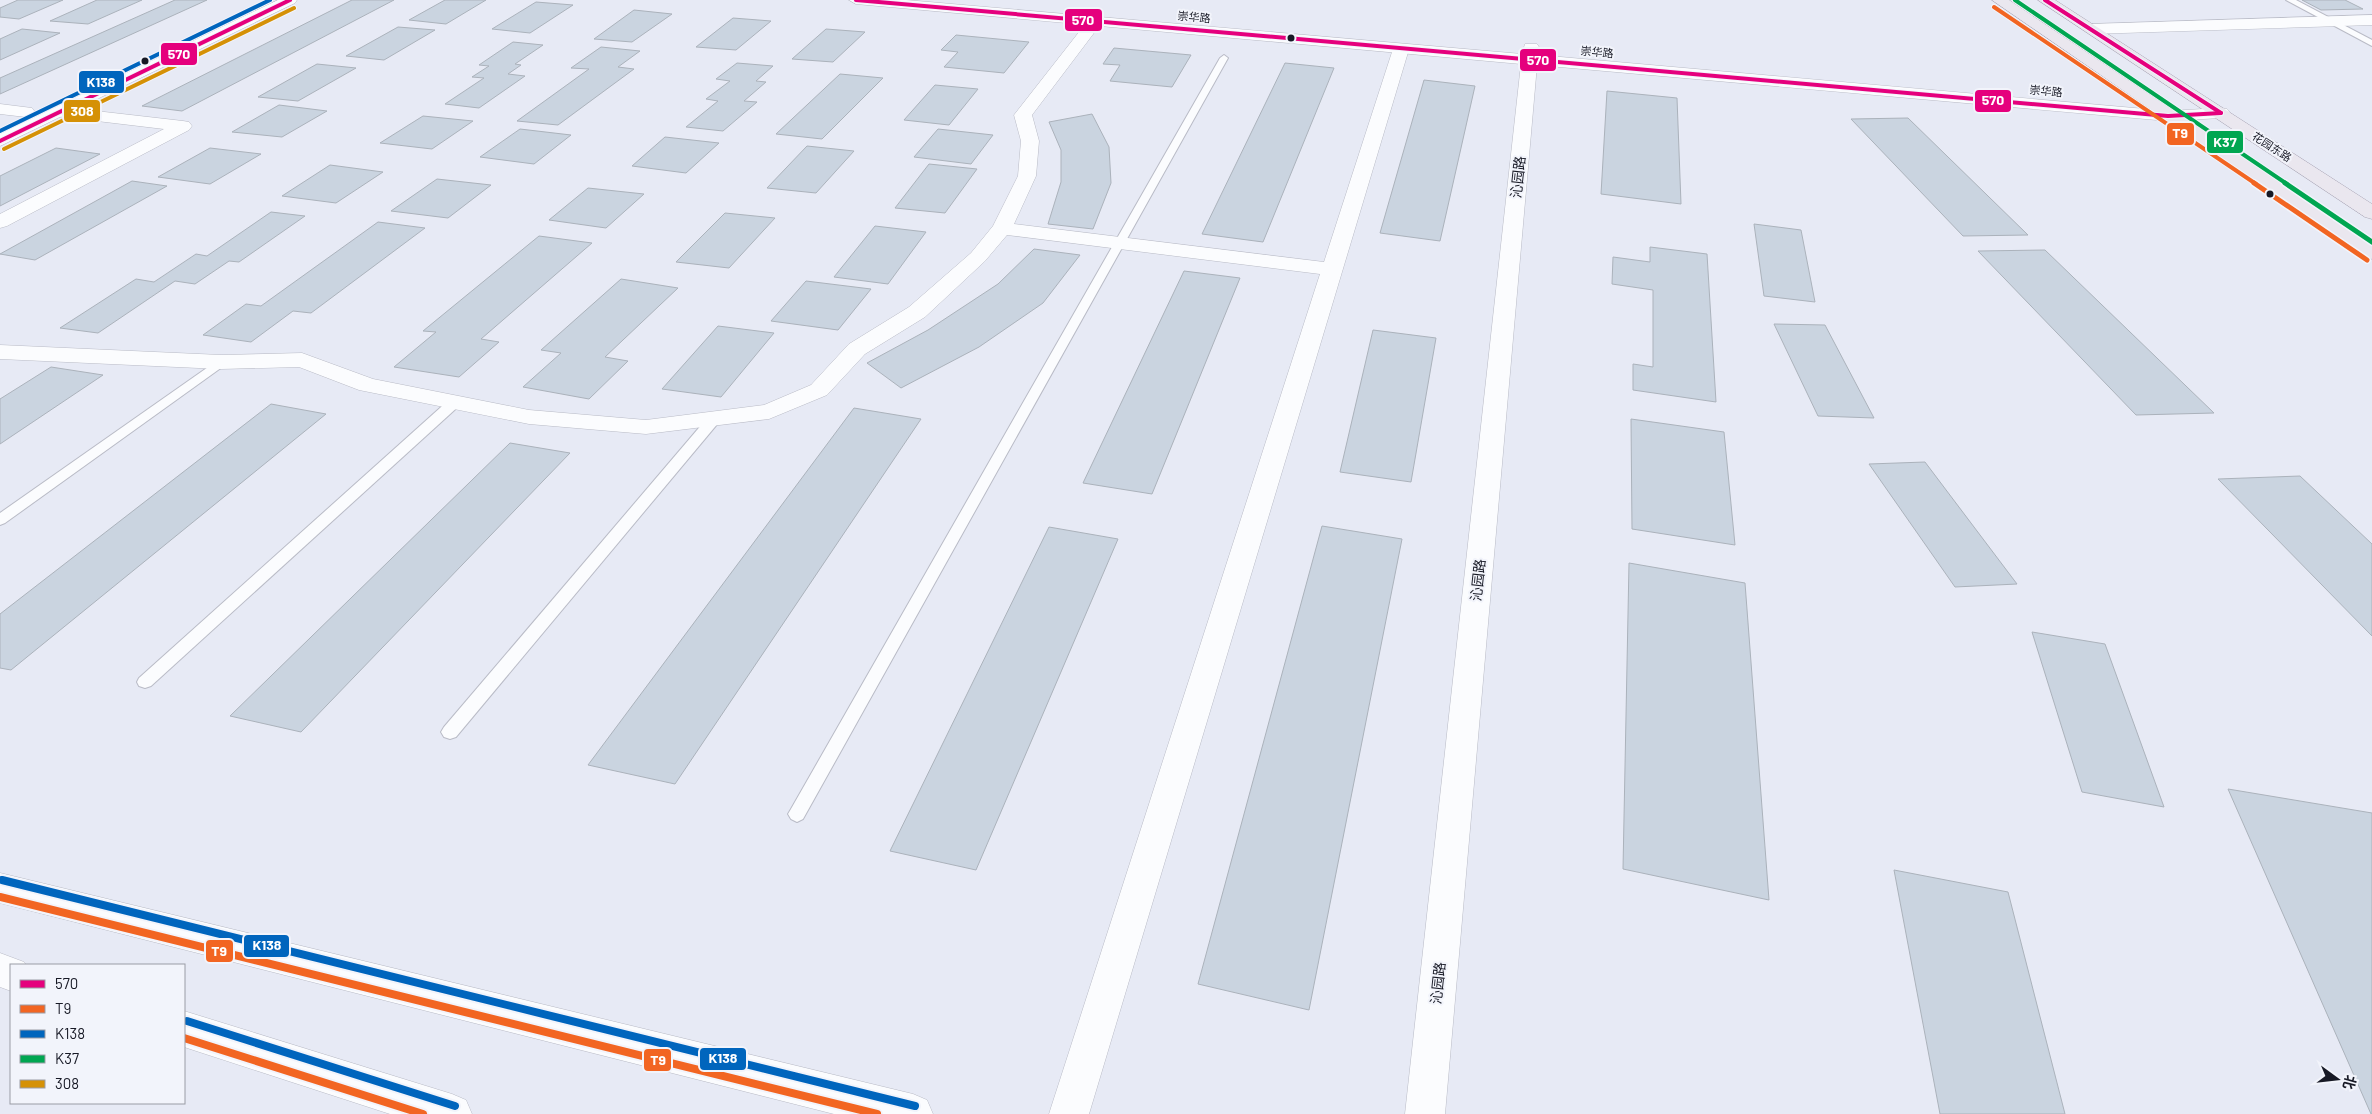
<svg xmlns="http://www.w3.org/2000/svg" width="2372" height="1114" viewBox="0 0 2372 1114" font-family="Barlow,'Noto Sans SC',sans-serif">
  <style>
    .building { fill: #cad4e0; stroke: #abb2bb }
    .lines { fill: none; stroke-linecap: round; stroke-linejoin: round }
    .lane-casing { stroke: #b9bbc6; stroke-width: 2 }
    .street-casing { stroke: #b9bbc6; stroke-width: 1 }
    .secondary-casing { stroke: #b9bbc6; stroke-width: 1 }
    .primary-casing { stroke: #a9a5b5; stroke-width: 1 }
    .lane { fill: #fbfcfe; fill-rule: evenodd }
    .street { fill: #fbfcfe; fill-rule: evenodd }
    .secondary { fill: #fbfcfe; fill-rule: evenodd }
    .primary { fill: #eae7ef; fill-rule: evenodd }
    .bus-1-casing { stroke: #f2f4fb; stroke-width: 6 }
    .bus-2-far2-casing { stroke: #f2f4fb; stroke-width: 6 }
    .bus-2-far1-casing { stroke: #f2f4fb; stroke-width: 8 }
    .bus-2-casing { stroke: #f2f4fb; stroke-width: 12 }
    .bus-3-far1-casing { stroke: #f2f4fb; stroke-width: 6 }
    .bus-3-casing { stroke: #f2f4fb; stroke-width: 12 }
    .bus-4-far1-casing { stroke: #f2f4fb; stroke-width: 6 }
    .bus-4-casing { stroke: #f2f4fb; stroke-width: 8 }
    .bus-5-casing { stroke: #f2f4fb; stroke-width: 6 }
    .bus-1 { stroke: #e5007d; stroke-width: 4 }
    .bus-2-far2 { stroke: #f26522; stroke-width: 4 }
    .bus-2-far1 { stroke: #f26522; stroke-width: 5 }
    .bus-2 { stroke: #f26522; stroke-width: 8 }
    .bus-3-far1 { stroke: #0065bd; stroke-width: 4 }
    .bus-3 { stroke: #0065bd; stroke-width: 8 }
    .bus-4-far1 { stroke: #00a651; stroke-width: 4 }
    .bus-4 { stroke: #00a651; stroke-width: 5 }
    .bus-5 { stroke: #d59106; stroke-width: 4 }
    .bus-dot { fill: #171925; stroke: #f2f4fb; stroke-width: 2 }
    .labels { text-anchor: middle; stroke-width: 4; stroke-linejoin: round; paint-order: stroke }
    .far-street-label { font-size: 11px; fill: #171925; stroke: #f2f4fb }
    .street-label { font-size: 14px; fill: #171925; stroke: #f2f4fb }
    .line-badge { stroke: #f2f4fb; stroke-width: 2 }
    .badge-label { font-size: 14px; text-anchor: middle; font-weight: bold; fill: #fff }
  </style>
  <rect width="100%" height="100%" fill="#e7eaf5"/>
  <g class="building">
    <path d="M18 0H63L19 19 0 17V8Z"/>
    <path d="M97 0H142L88 24 50 21Z"/>
    <path d="M175 0H207L0 94V78Z"/>
    <path d="M352 0H394L182 111 142 106Z"/>
    <path d="M445 0H486L446 24 409 20Z"/>
    <path d="M2302 0H2345L2363 9 2321 10Z"/>
    <path d="M536 2 573 5 530 33 492 29Z"/>
    <path d="M634 10 672 14 632 42 594 39Z"/>
    <path d="M733 18 771 21 736 50 696 47Z"/>
    <path d="M398 27 435 30 384 60 346 56Z"/>
    <path d="M22 29 60 33 0 60V39Z"/>
    <path d="M826 29 865 32 833 62 792 59Z"/>
    <path d="M956 35 1029 42 1004 73 944 67 958 52 941 50Z"/>
    <path d="M513 42 543 45 515 64 521 65 508 74 525 76 479 108 445 104 484 78 472 77 489 66 479 65Z"/>
    <path d="M601 47 640 51 618 67 634 69 558 125 517 121 589 69 571 68Z"/>
    <path d="M1114 48 1191 55 1172 87 1110 81 1120 65 1103 64Z"/>
    <path d="M737 63 773 66 756 81 766 82 744 101 757 102 723 131 686 127 718 101 706 99 730 81 716 79Z"/>
    <path d="M1285 63 1334 68 1263 242 1202 234Z"/>
    <path d="M317 64 356 68 298 101 258 97Z"/>
    <path d="M840 74 883 78 822 139 776 134Z"/>
    <path d="M1424 80 1475 86 1440 241 1380 233Z"/>
    <path d="M935 85 978 89 949 125 904 120Z"/>
    <path d="M1607 91 1677 98 1681 204 1601 194Z"/>
    <path d="M279 105 327 111 282 137 232 132Z"/>
    <path d="M1092 114 1109 147 1111 183 1093 229 1048 224 1061 182V150L1049 122Z"/>
    <path d="M423 116 473 121 432 149 380 143Z"/>
    <path d="M1908 118 2028 235 1963 236 1851 119Z"/>
    <path d="M520 129 571 135 534 164 480 157Z"/>
    <path d="M938 129 993 135 971 164 914 157Z"/>
    <path d="M665 137 719 143 686 173 632 166Z"/>
    <path d="M807 146 854 151 816 193 767 188Z"/>
    <path d="M56 148 100 154 0 206V176Z"/>
    <path d="M210 148 261 154 210 184 158 177Z"/>
    <path d="M929 164 977 169 945 213 895 208Z"/>
    <path d="M330 165 383 172 336 203 282 196Z"/>
    <path d="M437 179 491 185 448 218 391 211Z"/>
    <path d="M132 181 167 186 35 260 0 254Z"/>
    <path d="M588 188 644 194 606 228 549 220Z"/>
    <path d="M271 212 305 216 239 262 229 261 195 284 175 281 98 333 60 328 136 279 154 282 196 254 207 256Z"/>
    <path d="M725 213 775 218 729 268 676 262Z"/>
    <path d="M378 222 425 228 311 313 293 311 251 342 203 335 246 304 261 306Z"/>
    <path d="M1754 224 1801 230 1815 302 1764 296Z"/>
    <path d="M875 226 926 232 888 284 834 277Z"/>
    <path d="M539 236 592 243 481 339 499 342 459 377 394 367 436 332 423 331Z"/>
    <path d="M1650 247 1707 254 1716 402 1633 390V364L1653 367V290L1612 284 1613 257 1650 262Z"/>
    <path d="M1034 249 1080 255 1043 303 979 347 901 388 867 363 928 330 998 284Z"/>
    <path d="M2045 250 2214 413 2136 415 1978 251Z"/>
    <path d="M1184 271 1240 278 1152 494 1083 483Z"/>
    <path d="M621 279 678 288 605 357 628 361 589 399 523 387 561 353 541 350Z"/>
    <path d="M806 281 871 289 838 330 771 321Z"/>
    <path d="M1774 324 1825 325 1874 418 1818 416Z"/>
    <path d="M718 326 774 333 721 397 662 389Z"/>
    <path d="M1373 330 1436 338 1411 482 1340 472Z"/>
    <path d="M51 367 103 375 0 444V399Z"/>
    <path d="M271 404 326 414 11 670 0 668V614Z"/>
    <path d="M854 408 921 419 675 784 588 765Z"/>
    <path d="M1631 419 1724 432 1735 545 1632 529Z"/>
    <path d="M510 443 570 453 301 732 230 716Z"/>
    <path d="M1925 462 2017 584 1955 587 1869 464Z"/>
    <path d="M2300 476 2372 544V636L2218 479Z"/>
    <path d="M1322 526 1402 539 1309 1010 1198 984Z"/>
    <path d="M1049 527 1118 539 976 870 890 851Z"/>
    <path d="M1629 563 1745 583 1769 900 1623 869Z"/>
    <path d="M2032 632 2105 644 2164 807 2082 792Z"/>
    <path d="M2228 789 2372 813V1114H2371Z"/>
    <path d="M1894 870 2008 892 2065 1114H1940Z"/>
  </g>
  <g class="lines">
    <g class="lane-casing">
      <g id="lane">
        <path d="M2286 0H2296L2372 40V46Z"/>
        <path d="M1224 55 1228 58 803 819 797 822 791 819 788 814 791 809 1220 58Z"/>
        <path d="M221 358 225 359 227 362 225 365 5 523 0 525V513Z"/>
        <path d="M455 398 462 402 460 405 151 686 145 688 139 686 137 682 139 678 450 399Z"/>
        <path d="M714 415 721 419 719 422 456 737 450 739 444 737 441 732 444 727 709 416Z"/>
      </g>
    </g>
    <g class="street-casing">
      <g id="street">
        <path d="M2372 15V25L2091 34 2083 29 2091 24Z"/>
        <path d="M1095 16 1103 21 1032 115 1039 141 1036 176 1014 224 1324 262 1393 49 1395 46H1407L1409 49 1089 1114H1049L1320 274 1007 235 985 261 925 317 865 354 827 395 769 419 646 434 529 424 359 390 299 367 221 369 0 359V345L221 355 302 353 373 379 529 410 646 420 764 405 811 385 849 344 909 307 971 253 993 226 1018 176 1021 141 1014 115 1090 18Z"/>
        <path d="M0 104 32 108 35 112 32 116 26 117 0 114Z"/>
        <path d="M61 107 183 121 189 122 192 126 189 130 7 226 0 228V214L164 129 55 116 52 112 55 108Z"/>
      </g>
    </g>
    <g class="secondary-casing">
      <g id="secondary">
        <path d="M278 0H297L295 3 0 146V134Z"/>
        <path d="M849 0H906L1522 54 1525 44H1537L1539 47 1538 55 2168 111 2221 108 2227 109 2230 113 2227 117 2221 118 2168 121 1537 65 1445 1114H1405L1521 64 856 4Z"/>
        <path d="M0 873 913 1094 927 1100 933 1114H834L0 903Z"/>
        <path d="M0 953 24 962 26 965H11V991L0 987Z"/>
        <path d="M184 1011 452 1094 466 1100 472 1114H390L184 1047Z"/>
      </g>
    </g>
    <g class="primary-casing">
      <g id="primary">
        <path d="M1992 0H2009L2372 244V259L2365 257Z"/>
        <path d="M2038 0H2055L2372 204V219L2365 217Z"/>
      </g>
    </g>
    <use href="#lane" class="lane"/>
    <use href="#street" class="street"/>
    <use href="#secondary" class="secondary"/>
    <use href="#primary" class="primary"/>
    <g class="bus-1-casing">
      <g id="bus-1">
        <path d="M856 0 2168 116 2221 113"/>
        <path d="M2045 0 2221 113"/>
        <path d="M0 141 290 0"/>
      </g>
    </g>
    <g class="bus-2-far2-casing">
      <path id="bus-2-far2" d="M1994 7 2256 184"/>
    </g>
    <g class="bus-2-far1-casing">
      <path id="bus-2-far1" d="M2254 183 2367 260"/>
    </g>
    <g class="bus-2-casing">
      <g id="bus-2">
        <path d="M0 897 877 1114"/>
        <path d="M184 1038 423 1114"/>
      </g>
    </g>
    <g class="bus-3-far1-casing">
      <path id="bus-3-far1" d="M0 131 270 0"/>
    </g>
    <g class="bus-3-casing">
      <g id="bus-3">
        <path d="M2 880 915 1106"/>
        <path d="M187 1021 455 1106"/>
      </g>
    </g>
    <g class="bus-4-far1-casing">
      <path id="bus-4-far1" d="M2015 0 2287 184"/>
    </g>
    <g class="bus-4-casing">
      <path id="bus-4" d="M2285 183 2372 242"/>
    </g>
    <g class="bus-5-casing">
      <path id="bus-5" d="M4 149 294 8"/>
    </g>
    <use href="#bus-1" class="bus-1"/>
    <use href="#bus-2-far2" class="bus-2-far2"/>
    <use href="#bus-2-far1" class="bus-2-far1"/>
    <use href="#bus-2" class="bus-2"/>
    <use href="#bus-3-far1" class="bus-3-far1"/>
    <use href="#bus-3" class="bus-3"/>
    <use href="#bus-4-far1" class="bus-4-far1"/>
    <use href="#bus-4" class="bus-4"/>
    <use href="#bus-5" class="bus-5"/>
  </g>
  <g class="bus-dot">
    <circle cx="1291" cy="38" r="4.5"/>
    <circle cx="145" cy="61" r="4.5"/>
    <circle cx="2270" cy="194" r="4.5"/>
  </g>
  <g class="labels">
    <g class="far-street-label">
      <text transform="translate(1194 17) rotate(5)" y="4">崇华路</text>
      <text transform="translate(1597 52) rotate(5)" y="4">崇华路</text>
      <text transform="translate(2046 91) rotate(5)" y="4">崇华路</text>
      <text transform="translate(2272 147) rotate(33)" y="4">花园东路</text>
    </g>
    <g class="street-label">
      <text transform="translate(1518 177) rotate(-84)" y="5">沁园路</text>
      <text transform="translate(1478 580) rotate(-84)" y="5">沁园路</text>
      <text transform="translate(1438 983) rotate(-84)" y="5">沁园路</text>
    </g>
  </g>
  <g class="line-badge">
    <rect x="1064" y="8" width="39" height="24" rx="5" fill="#e5007d"/>
    <rect x="160" y="42" width="38" height="24" rx="5" fill="#e5007d"/>
    <rect x="1519" y="48" width="38" height="24" rx="5" fill="#e5007d"/>
    <rect x="78" y="70" width="47" height="24" rx="5" fill="#0065bd"/>
    <rect x="1974" y="89" width="38" height="24" rx="5" fill="#e5007d"/>
    <rect x="63" y="99" width="38" height="24" rx="5" fill="#d59106"/>
    <rect x="2166" y="122" width="29" height="24" rx="5" fill="#f26522"/>
    <rect x="2206" y="130" width="38" height="24" rx="5" fill="#00a651"/>
    <rect x="243" y="934" width="47" height="24" rx="5" fill="#0065bd"/>
    <rect x="205" y="939" width="29" height="24" rx="5" fill="#f26522"/>
    <rect x="699" y="1047" width="48" height="24" rx="5" fill="#0065bd"/>
    <rect x="643" y="1048" width="29" height="24" rx="5" fill="#f26522"/>
  </g>
  <g class="badge-label">
    <text x="1083" y="25">570</text>
    <text x="179" y="59">570</text>
    <text x="1538" y="65">570</text>
    <text x="101" y="87">K138</text>
    <text x="1993" y="105">570</text>
    <text x="82" y="116">308</text>
    <text x="2180" y="138">T9</text>
    <text x="2225" y="147">K37</text>
    <text x="267" y="950">K138</text>
    <text x="219" y="956">T9</text>
    <text x="723" y="1063">K138</text>
    <text x="658" y="1065">T9</text>
  </g>
  <rect x="10" y="964" width="175" height="140" fill="#f2f4fb" stroke="#9a9ca5"/>
  <rect x="20" y="980" width="25" height="8" fill="#e5007d" stroke="#9a9ca5"/>
  <text x="55" y="989" font-size="15" fill="#171925">570</text>
  <rect x="20" y="1005" width="25" height="8" fill="#f26522" stroke="#9a9ca5"/>
  <text x="55" y="1014" font-size="15" fill="#171925">T9</text>
  <rect x="20" y="1030" width="25" height="8" fill="#0065bd" stroke="#9a9ca5"/>
  <text x="55" y="1039" font-size="15" fill="#171925">K138</text>
  <rect x="20" y="1055" width="25" height="8" fill="#00a651" stroke="#9a9ca5"/>
  <text x="55" y="1064" font-size="15" fill="#171925">K37</text>
  <rect x="20" y="1080" width="25" height="8" fill="#d59106" stroke="#9a9ca5"/>
  <text x="55" y="1089" font-size="15" fill="#171925">308</text>
  <g transform="translate(2337 1079) rotate(105)" stroke="#f2f4fb" stroke-width="4" paint-order="stroke">
  <path d="M0-4L9 19L0 12L-9 19Z" fill="#171925"/>
  <text y="-8" font-size="14" font-weight="bold" text-anchor="middle" fill="#171925">北</text>
  </g>
</svg>
